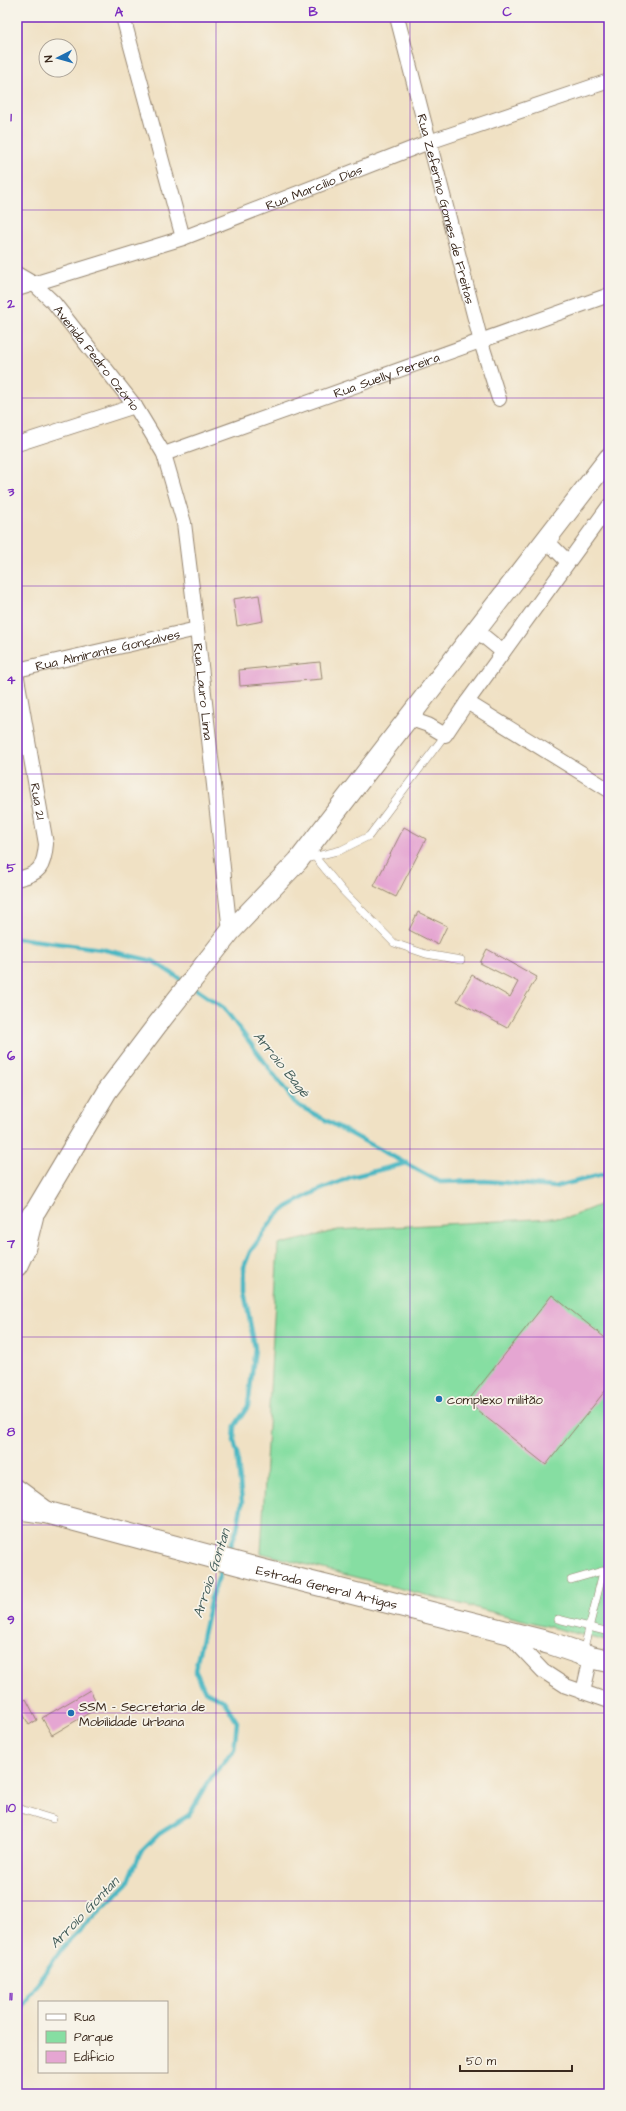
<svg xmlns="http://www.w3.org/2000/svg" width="626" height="2111" viewBox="0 0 626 2111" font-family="'Architects Daughter',sans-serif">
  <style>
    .green { fill: #86dea2; stroke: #608460 }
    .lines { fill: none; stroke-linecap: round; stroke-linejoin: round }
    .stream { stroke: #49b7c3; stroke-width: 4.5 }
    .building { fill: #e5a6d2 }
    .lane-casing { stroke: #968671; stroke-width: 8 }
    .street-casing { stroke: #968671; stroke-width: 16 }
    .secondary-casing { stroke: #968671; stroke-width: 22 }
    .primary-casing { stroke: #968671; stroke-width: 24 }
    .lane { stroke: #fff; stroke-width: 7 }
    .street { stroke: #fff; stroke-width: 14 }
    .secondary { stroke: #fff; stroke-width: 20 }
    .primary { stroke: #fff; stroke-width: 22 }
    .grid { fill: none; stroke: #7b2cbf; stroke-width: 1; stroke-opacity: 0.55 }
    .poi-dot { fill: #1f6fb2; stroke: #f7f3e8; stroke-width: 1.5 }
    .labels { text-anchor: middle; stroke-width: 3.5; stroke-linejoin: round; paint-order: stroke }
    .street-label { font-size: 13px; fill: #3b2a1e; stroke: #f7f3e8 }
    .poi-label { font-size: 13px; fill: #3b2a1e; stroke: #f7f3e8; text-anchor: start }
    .water-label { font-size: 14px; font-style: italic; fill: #405b58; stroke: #f7f3e8 }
    .neatline { fill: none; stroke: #7b2cbf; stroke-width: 1.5 }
    .grid-label { font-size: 13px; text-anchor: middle; font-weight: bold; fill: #7b2cbf }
  </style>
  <rect width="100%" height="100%" fill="#f7f3e8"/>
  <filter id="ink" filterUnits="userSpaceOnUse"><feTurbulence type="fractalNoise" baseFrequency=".025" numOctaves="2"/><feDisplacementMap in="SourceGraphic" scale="8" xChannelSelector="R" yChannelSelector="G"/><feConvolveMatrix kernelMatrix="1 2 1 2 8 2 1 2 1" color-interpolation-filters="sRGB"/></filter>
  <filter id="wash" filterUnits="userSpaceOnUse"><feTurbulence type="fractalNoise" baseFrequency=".012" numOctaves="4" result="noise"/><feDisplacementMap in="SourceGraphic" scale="16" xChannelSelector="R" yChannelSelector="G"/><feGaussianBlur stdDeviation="0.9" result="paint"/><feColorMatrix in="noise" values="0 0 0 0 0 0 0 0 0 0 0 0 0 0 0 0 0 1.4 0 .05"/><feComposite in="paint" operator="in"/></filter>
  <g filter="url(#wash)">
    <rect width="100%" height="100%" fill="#f0e1c4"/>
    <path class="green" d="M609 1201V1642L261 1553 278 1245 338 1230 570 1217Z"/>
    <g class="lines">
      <g class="stream">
        <path d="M17 938 101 949 153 961 185 982"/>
        <path d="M193 987 224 1008 296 1104 440 1182 485 1181 554 1187 609 1173"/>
        <path d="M227 1556 237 1529 242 1502 237 1453 234 1441 235 1426 248 1406 255 1348 244 1291V1267L250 1252 275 1217 287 1207 315 1192 351 1177 407 1163"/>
        <path d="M17 2019 29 1995 63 1947 128 1883 140 1853 159 1834 189 1815 211 1778 234 1750 237 1722 224 1701 205 1691 195 1670 211 1598 223 1566"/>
      </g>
    </g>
    <g id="blocks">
      <g class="building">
        <path d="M259 595 263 621 237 626 233 599Z"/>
        <path d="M320 662 322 679 240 686 239 670Z"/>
        <path d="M404 827 426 839 396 897 374 886Z"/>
        <path d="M418 912 447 926 438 945 409 930Z"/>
        <path d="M487 949 537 977 507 1028 457 1001 472 975 510 997 518 982 480 963Z"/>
        <path d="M552 1295 609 1341V1386L546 1465 467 1402Z"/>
        <path d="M90 1690 99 1707 52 1735 42 1718Z"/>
        <path d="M26 1699 37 1720 29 1725 18 1704Z"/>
      </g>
    </g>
  </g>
  <g filter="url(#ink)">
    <use href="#blocks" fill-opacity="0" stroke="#968671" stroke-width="1"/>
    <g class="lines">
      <g class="lane-casing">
        <g id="lane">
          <path d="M315 857 343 891 394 943 426 954 461 960"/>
          <path d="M305 859 341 850 369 836 445 735"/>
          <path d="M571 1580 609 1569"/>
          <path d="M558 1619 609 1632"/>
          <path d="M583 1652 603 1572"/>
          <path d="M17 1808 53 1819"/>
        </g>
      </g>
      <g class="street-casing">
        <g id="street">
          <path d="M123 17 183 238"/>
          <path id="s1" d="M397 17 481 342 499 399"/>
          <path id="s2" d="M17 274 34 284 54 303 135 406 164 454 184 523 197 629 230 932"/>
          <path id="s3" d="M17 289 183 238 429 142 609 81"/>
          <path d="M17 444 135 406"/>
          <path id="s4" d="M164 454 609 295"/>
          <path d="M546 540 568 562"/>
          <path d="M476 630 503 652"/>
          <path id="s5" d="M17 670 197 629"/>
          <path id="s6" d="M17 678 46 844C44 867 40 874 17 879"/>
          <path d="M467 702 609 506"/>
          <path d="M408 718 428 725 445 735 467 702 609 790"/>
          <path d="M507 1633 543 1671 566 1686 609 1701"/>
          <path d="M583 1692 591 1657"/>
        </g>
      </g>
      <g class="secondary-casing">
        <g id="secondary">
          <path d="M17 1232 36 1210 107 1091 157 1025 230 932 298 861 609 458"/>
          <path d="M17 1266 25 1249 33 1217"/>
        </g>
      </g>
      <g class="primary-casing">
        <g id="primary">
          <path d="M17 1491 44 1511"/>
          <path id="s7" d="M17 1508 45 1512 261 1570 550 1643 591 1657 609 1661"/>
        </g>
      </g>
      <use href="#lane" class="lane"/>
      <use href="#street" class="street"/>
      <use href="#secondary" class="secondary"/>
      <use href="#primary" class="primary"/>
    </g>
  </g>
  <path class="grid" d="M216 17V2094M410 17V2094M17 210H609M17 398H609M17 586H609M17 774H609M17 962H609M17 1149H609M17 1337H609M17 1525H609M17 1713H609M17 1901H609"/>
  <g class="poi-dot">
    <circle cx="439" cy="1399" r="4"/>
    <circle cx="71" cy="1713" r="4"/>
  </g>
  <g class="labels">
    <g class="street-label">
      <text dy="5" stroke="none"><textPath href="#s3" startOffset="314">Rua Marcilio Dias</textPath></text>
      <text dy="5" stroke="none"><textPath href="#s1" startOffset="198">Rua Zeferino Gomes de Freitas</textPath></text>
      <text dy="5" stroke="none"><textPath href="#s2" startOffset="117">Avenida Pedro Ozório</textPath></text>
      <text dy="5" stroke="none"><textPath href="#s4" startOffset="236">Rua Suelly Pereira</textPath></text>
      <text dy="5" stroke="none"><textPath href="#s5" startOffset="93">Rua Almirante Gonçalves</textPath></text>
      <text dy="5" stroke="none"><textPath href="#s2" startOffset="476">Rua Lauro Lima</textPath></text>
      <text dy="5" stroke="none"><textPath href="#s6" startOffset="125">Rua 21</textPath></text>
      <text dy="5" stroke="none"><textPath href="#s7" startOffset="320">Estrada General Artigas</textPath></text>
    </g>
    <g class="poi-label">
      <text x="447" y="1404">complexo militão</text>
      <text x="79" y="1711">SSM - Secretaria de<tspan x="79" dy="15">Mobilidade Urbana</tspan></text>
    </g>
    <g class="water-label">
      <text transform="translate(282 1064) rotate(51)" y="5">Arroio Bagé</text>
      <text transform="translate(211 1573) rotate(-72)" y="5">Arroio Gontan</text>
      <text transform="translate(84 1912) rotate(-46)" y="5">Arroio Gontan</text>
    </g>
  </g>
  <rect width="626" height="2111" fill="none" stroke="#f7f3e8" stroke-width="44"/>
  <rect x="38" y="2001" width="130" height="72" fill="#f7f3e8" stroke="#aca397"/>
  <rect x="46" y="2014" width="20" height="6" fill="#ffffff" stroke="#aca397"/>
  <text x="74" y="2021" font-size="12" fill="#3b2a1e">Rua</text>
  <rect x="46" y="2031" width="20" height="12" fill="#86dea2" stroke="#aca397"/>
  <text x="74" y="2041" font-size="12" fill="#3b2a1e">Parque</text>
  <rect x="46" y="2051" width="20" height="12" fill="#e5a6d2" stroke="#aca397"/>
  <text x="74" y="2061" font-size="12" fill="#3b2a1e">Edifício</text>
  <g transform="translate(58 58) rotate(264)"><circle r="19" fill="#f7f3e8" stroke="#aca397"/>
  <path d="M0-3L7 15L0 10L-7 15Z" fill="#1f6fb2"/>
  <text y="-6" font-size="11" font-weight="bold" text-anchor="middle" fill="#3b2a1e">N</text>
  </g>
  <path d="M460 2065v6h112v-6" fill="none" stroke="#3b2a1e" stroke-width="2"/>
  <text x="466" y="2065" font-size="12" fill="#3b2a1e" stroke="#f7f3e8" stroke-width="3" paint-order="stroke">50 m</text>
  <rect x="22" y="22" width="582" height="2067" class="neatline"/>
  <g class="grid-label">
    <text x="119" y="16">A</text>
    <text x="313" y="16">B</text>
    <text x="507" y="16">C</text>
    <text x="11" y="121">1</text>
    <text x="11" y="308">2</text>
    <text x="11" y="496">3</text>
    <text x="11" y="684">4</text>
    <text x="11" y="872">5</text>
    <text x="11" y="1060">6</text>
    <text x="11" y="1248">7</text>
    <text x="11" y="1436">8</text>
    <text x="11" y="1624">9</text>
    <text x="11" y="1812">10</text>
    <text x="11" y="2000">11</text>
  </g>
</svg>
